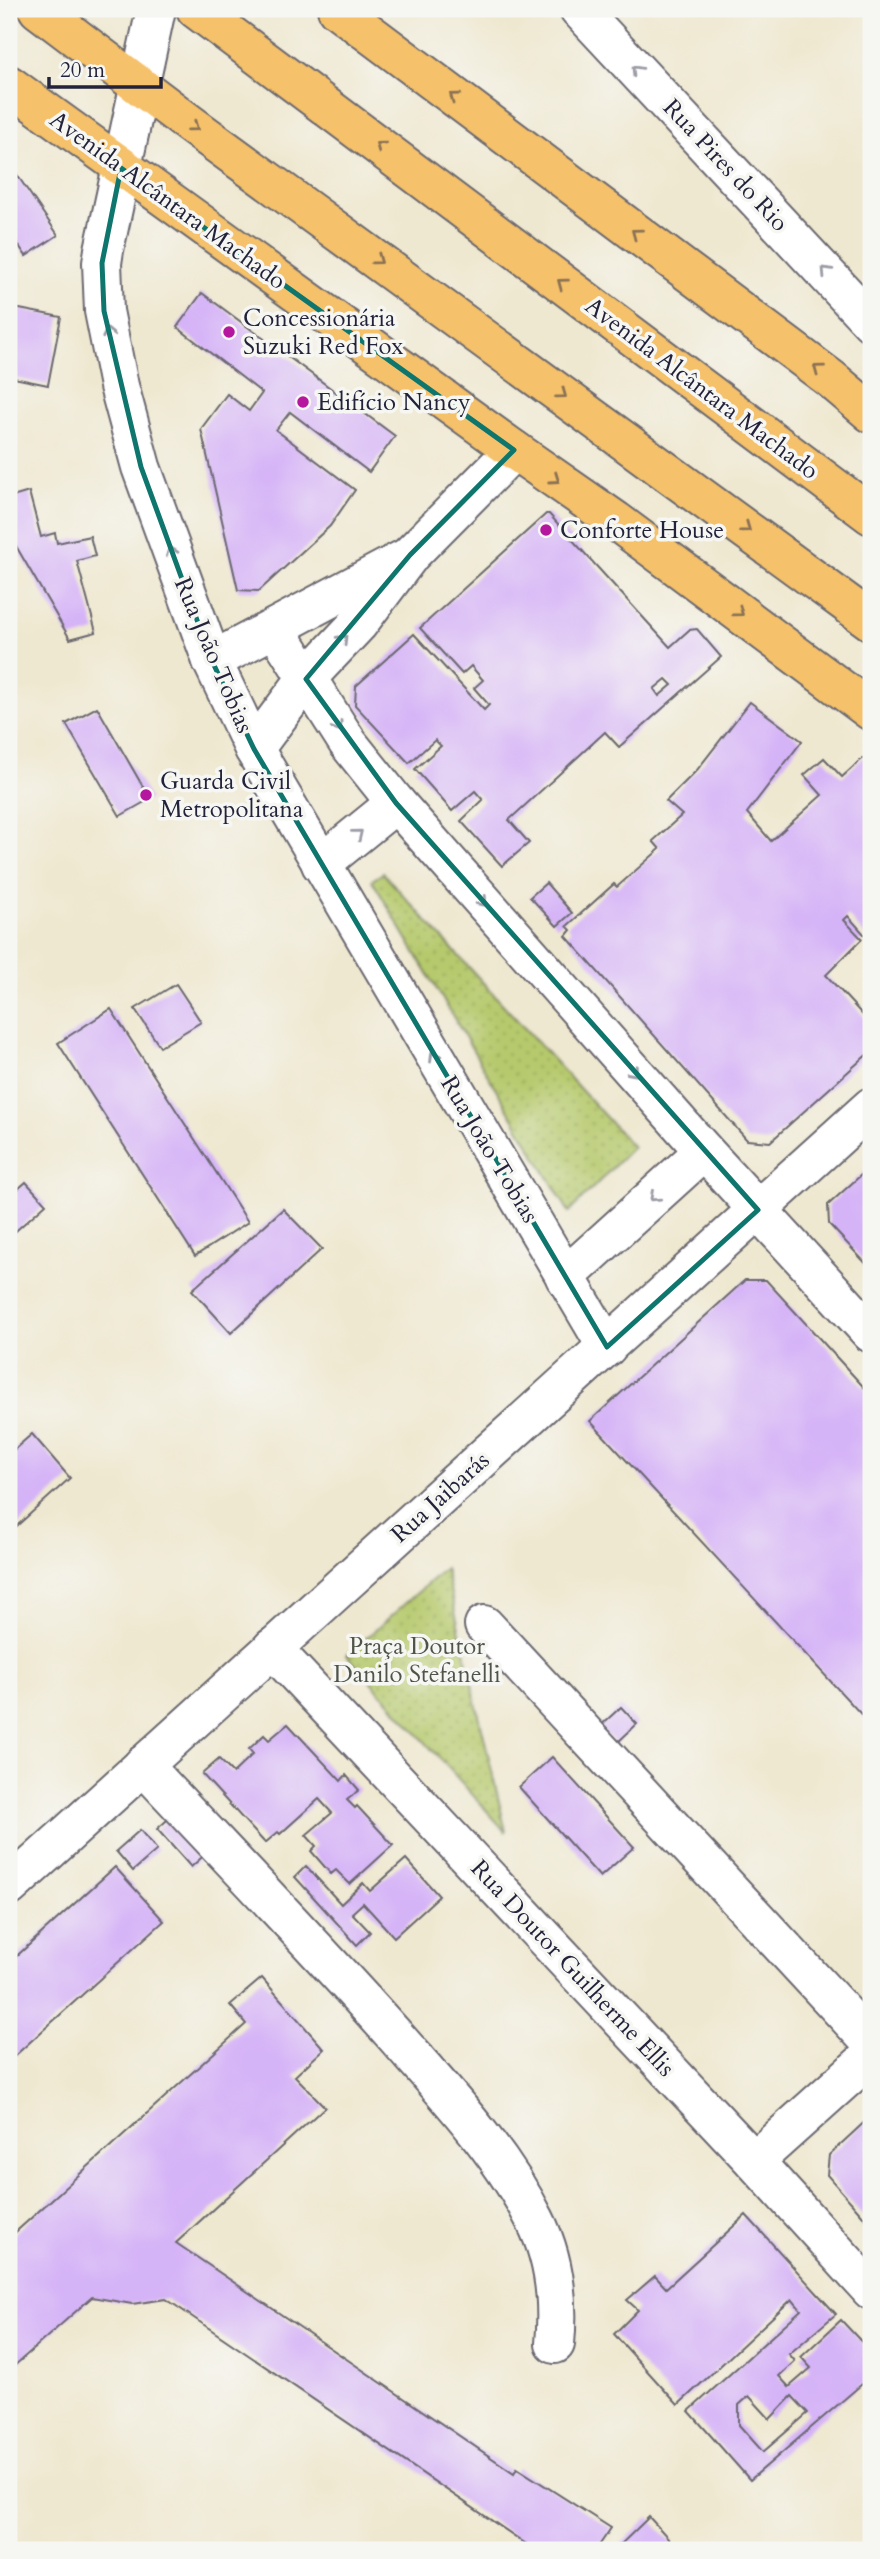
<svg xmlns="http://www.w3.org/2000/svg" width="880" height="2559" viewBox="0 0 880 2559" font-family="Cardo,serif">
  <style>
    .park { fill: url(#park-dots); stroke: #6c7654; stroke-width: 2 }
    .building { fill: #d5b3f7; fill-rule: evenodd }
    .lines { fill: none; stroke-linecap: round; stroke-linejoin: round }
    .minor-casing { stroke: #6a676f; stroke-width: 42 }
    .major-casing { stroke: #6a676f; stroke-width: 42 }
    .highway-casing { stroke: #6a676f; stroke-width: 42 }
    .minor { stroke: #fff; stroke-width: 38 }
    .major { stroke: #f5c16b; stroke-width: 38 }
    .highway { stroke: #f5c16b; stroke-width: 38 }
    .oneway { stroke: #9c9ca7 }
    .oneway2 { stroke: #8c7253 }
    .marked { fill: none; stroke: #0f766e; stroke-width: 5; stroke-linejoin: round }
    .poi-dot { fill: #b5179e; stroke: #f6f6f2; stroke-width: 2.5 }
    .labels { text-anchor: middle; stroke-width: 7; stroke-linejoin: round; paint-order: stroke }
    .street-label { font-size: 24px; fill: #22223b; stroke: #f6f6f2 }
    .poi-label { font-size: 24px; fill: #22223b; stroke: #f6f6f2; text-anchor: start }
    .park-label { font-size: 24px; fill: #4e544a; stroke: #f6f6f2 }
  </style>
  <defs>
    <pattern id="park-dots" width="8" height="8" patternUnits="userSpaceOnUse" patternTransform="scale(1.75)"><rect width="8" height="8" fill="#b6c96c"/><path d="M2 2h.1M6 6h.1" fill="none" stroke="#9cac5e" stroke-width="1.8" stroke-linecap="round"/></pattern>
  </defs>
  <rect width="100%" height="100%" fill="#f6f6f2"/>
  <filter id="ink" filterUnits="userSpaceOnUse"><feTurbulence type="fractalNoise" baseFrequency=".0143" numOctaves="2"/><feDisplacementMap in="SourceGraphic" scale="14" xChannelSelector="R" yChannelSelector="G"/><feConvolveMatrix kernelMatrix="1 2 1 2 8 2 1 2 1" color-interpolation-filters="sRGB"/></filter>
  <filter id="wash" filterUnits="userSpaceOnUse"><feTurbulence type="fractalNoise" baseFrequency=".00686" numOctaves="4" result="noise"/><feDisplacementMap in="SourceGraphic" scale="28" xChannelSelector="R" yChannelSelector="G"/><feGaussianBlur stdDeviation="1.57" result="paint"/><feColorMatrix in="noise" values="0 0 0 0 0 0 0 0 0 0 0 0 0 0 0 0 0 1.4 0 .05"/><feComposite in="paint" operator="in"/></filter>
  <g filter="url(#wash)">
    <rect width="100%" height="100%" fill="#efe8d0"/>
    <g class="park">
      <path d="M383 873 633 1147 569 1212 372 880Z"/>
      <path d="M445 1568 506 1832 347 1655Z"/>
    </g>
    <g id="blocks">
      <g class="building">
        <path d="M9 163 58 235 26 256 9 231Z"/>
        <path d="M202 293 395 436 369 472 290 412 276 430 355 490 330 526 259 591 238 590 201 429 227 394 249 411 262 393 177 327Z"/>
        <path d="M9 307 61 317 48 385 9 377Z"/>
        <path d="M29 492 41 537 55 533 57 543 90 536 95 556 77 561 96 632 70 639 9 534V498Z"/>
        <path d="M546 514H549L670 647 689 630 697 629 721 657 619 747 605 732 509 820 529 843 502 866 461 821 483 800 475 791 452 811 415 769 441 746 435 740 409 763 355 705 356 686 414 634 484 710 489 705 474 688 483 680 471 666 462 674 420 628ZM666 679 672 685 659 696 654 689Z"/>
        <path d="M750 702 802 741 747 813 771 841 822 795 804 775 824 758 842 777 871 751V942L848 916 844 920 862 939 826 975 871 1024V1051L770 1142 747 1140 566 936 571 930 567 926 614 884 617 887 660 849 653 841 682 815 666 801 697 770Z"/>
        <path d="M97 707 150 799 120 816 66 724Z"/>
        <path d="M546 883 572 913 557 926 530 897Z"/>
        <path d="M176 984 201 1022 160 1047 135 1009Z"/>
        <path d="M111 1009 248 1222 195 1256 58 1043Z"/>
        <path d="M871 1166V1269L829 1224 828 1205Z"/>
        <path d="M26 1182 46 1204 9 1237V1197Z"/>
        <path d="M283 1209 322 1249 231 1333 192 1290Z"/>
        <path d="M745 1280H766L871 1395V1725L590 1421Z"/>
        <path d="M32 1434 70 1478 9 1533V1454Z"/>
        <path d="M621 1707 637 1724 616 1744 599 1727Z"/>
        <path d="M288 1724 341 1781 346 1775 359 1790 347 1800 355 1808 357 1806 393 1845 350 1884 336 1870 331 1874 311 1851 316 1846 306 1835 332 1813 319 1799 280 1834 278 1832 265 1843 202 1774 219 1759 233 1773 253 1754 249 1749 264 1735 269 1740Z"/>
        <path d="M552 1757 634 1847 600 1877 519 1787Z"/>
        <path d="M175 1813 209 1851 191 1867 157 1829Z"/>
        <path d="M140 1830 157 1850 133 1871 116 1851Z"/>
        <path d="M406 1859 439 1896 394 1937 363 1903 352 1913 370 1932 357 1945 295 1877 306 1866 341 1904 363 1883 370 1891Z"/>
        <path d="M115 1867 164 1921 9 2061V1963Z"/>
        <path d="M262 1978 324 2049 295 2076 325 2107 176 2243 514 2473 517 2468 611 2528 596 2550H535L166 2299 132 2304 92 2297 13 2367 9 2363V2238L246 2024 230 2005Z"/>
        <path d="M871 2116V2225L827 2175 829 2155Z"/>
        <path d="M746 2215 836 2314 789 2354 795 2361 779 2376 789 2387 811 2368 801 2357 841 2320 871 2352V2384L866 2388 862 2384 750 2480 689 2411 801 2310 792 2299 678 2405 614 2334 638 2310 627 2300 655 2276 666 2288ZM749 2396 770 2419 792 2396 808 2413 763 2452 739 2425V2405Z"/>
        <path d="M649 2517 679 2550H615Z"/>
      </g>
    </g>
  </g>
  <g filter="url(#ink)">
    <use href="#blocks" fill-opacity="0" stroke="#6a676f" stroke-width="2"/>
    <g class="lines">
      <g class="minor-casing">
        <g id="minor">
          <path d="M156 9 104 250 102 263 104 311 119 386 141 467 212 661 254 749 607 1347"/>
          <path d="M579 9 871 322"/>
          <path d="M275 628 348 743 396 803 704 1151 871 1333"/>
          <path d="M212 661 402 560"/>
          <path d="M254 749 306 679 358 624 410 555 514 450"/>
          <path d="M321 864 396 803"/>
          <path d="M565 1277 704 1151"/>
          <path d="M484 1625 871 2042"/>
          <path d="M272 1648 754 2161 871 2290"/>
          <path d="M143 1765C228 1856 314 1945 397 2038 447 2095 501 2152 535 2220 555 2259 559 2301 555 2344"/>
          <path d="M9 1887 871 1107"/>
          <path d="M754 2161 871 2056"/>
        </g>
      </g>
      <g class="major-casing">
        <g id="major">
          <path d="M337 9 831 379 871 413"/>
          <path d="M9 85 514 450 616 521 871 711"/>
        </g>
      </g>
      <g class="highway-casing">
        <g id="highway">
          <path d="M38 9 190 124 871 621"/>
          <path d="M196 9 871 515"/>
        </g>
      </g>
      <use href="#minor" class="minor"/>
      <use href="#major" class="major"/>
      <use href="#highway" class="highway"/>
    </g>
    <defs><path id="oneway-chevron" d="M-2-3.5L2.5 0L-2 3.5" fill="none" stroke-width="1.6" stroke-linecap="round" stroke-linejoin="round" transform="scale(1.75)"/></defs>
    <g class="oneway">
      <use href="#oneway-chevron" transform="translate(636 70) rotate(-133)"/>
      <use href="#oneway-chevron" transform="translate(826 271) rotate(-133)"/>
      <use href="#oneway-chevron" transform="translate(108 333) rotate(-102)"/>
      <use href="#oneway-chevron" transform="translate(171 551) rotate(-110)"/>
      <use href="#oneway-chevron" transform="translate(343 639) rotate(-47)"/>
      <use href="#oneway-chevron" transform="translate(338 727) rotate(56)"/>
      <use href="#oneway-chevron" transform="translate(358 834) rotate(-39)"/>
      <use href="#oneway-chevron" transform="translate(483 902) rotate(48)"/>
      <use href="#oneway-chevron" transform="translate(434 1056) rotate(-121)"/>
      <use href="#oneway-chevron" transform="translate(634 1072) rotate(48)"/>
      <use href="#oneway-chevron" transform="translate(654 1197) rotate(138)"/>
    </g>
    <g class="oneway2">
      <use href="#oneway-chevron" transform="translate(454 97) rotate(-143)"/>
      <use href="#oneway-chevron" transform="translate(194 127) rotate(36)"/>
      <use href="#oneway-chevron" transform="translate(380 146) rotate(-143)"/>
      <use href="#oneway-chevron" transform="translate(636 233) rotate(-143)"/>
      <use href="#oneway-chevron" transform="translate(378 260) rotate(36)"/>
      <use href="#oneway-chevron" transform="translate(562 283) rotate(-143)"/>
      <use href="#oneway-chevron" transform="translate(818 369) rotate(-143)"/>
      <use href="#oneway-chevron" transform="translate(562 394) rotate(36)"/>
      <use href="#oneway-chevron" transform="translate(555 479) rotate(35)"/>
      <use href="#oneway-chevron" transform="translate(746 528) rotate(36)"/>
      <use href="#oneway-chevron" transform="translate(739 612) rotate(37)"/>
    </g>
  </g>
  <path class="marked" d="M121 168 514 450 410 555 306 679 396 803 758 1210 607 1347 254 749 212 661 141 467 104 311 102 263Z"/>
  <g class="poi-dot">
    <circle cx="229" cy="332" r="7"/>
    <circle cx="303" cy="402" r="7"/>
    <circle cx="546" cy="530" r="7"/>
    <circle cx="146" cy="795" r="7"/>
  </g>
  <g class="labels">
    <g class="street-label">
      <text transform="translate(726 165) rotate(47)" y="8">Rua Pires do Rio</text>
      <text transform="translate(168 200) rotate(36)" y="8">Avenida Alcântara Machado</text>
      <text transform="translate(702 388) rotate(37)" y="8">Avenida Alcântara Machado</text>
      <text transform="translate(214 655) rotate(67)" y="8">Rua João Tobias</text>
      <text transform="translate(490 1149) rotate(59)" y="8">Rua João Tobias</text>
      <text transform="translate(440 1497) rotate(-42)" y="8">Rua Jaibarás</text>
      <text transform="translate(573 1968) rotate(47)" y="8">Rua Doutor Guilherme Ellis</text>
    </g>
    <g class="poi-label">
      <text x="243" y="326">Concessionária<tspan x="243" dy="28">Suzuki Red Fox</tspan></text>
      <text x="317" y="410">Edifício Nancy</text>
      <text x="560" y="538">Conforte House</text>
      <text x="160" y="789">Guarda Civil<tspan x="160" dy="28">Metropolitana</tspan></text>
    </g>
    <g class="park-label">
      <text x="417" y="1654">Praça Doutor<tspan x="417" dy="28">Danilo Stefanelli</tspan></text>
    </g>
  </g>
  <rect width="880" height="2559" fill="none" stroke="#f6f6f2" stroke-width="35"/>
  <path d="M49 77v10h112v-10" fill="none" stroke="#22223b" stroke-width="3.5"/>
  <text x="60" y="77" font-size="21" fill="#22223b" stroke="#f6f6f2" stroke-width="5" paint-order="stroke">20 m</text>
</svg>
